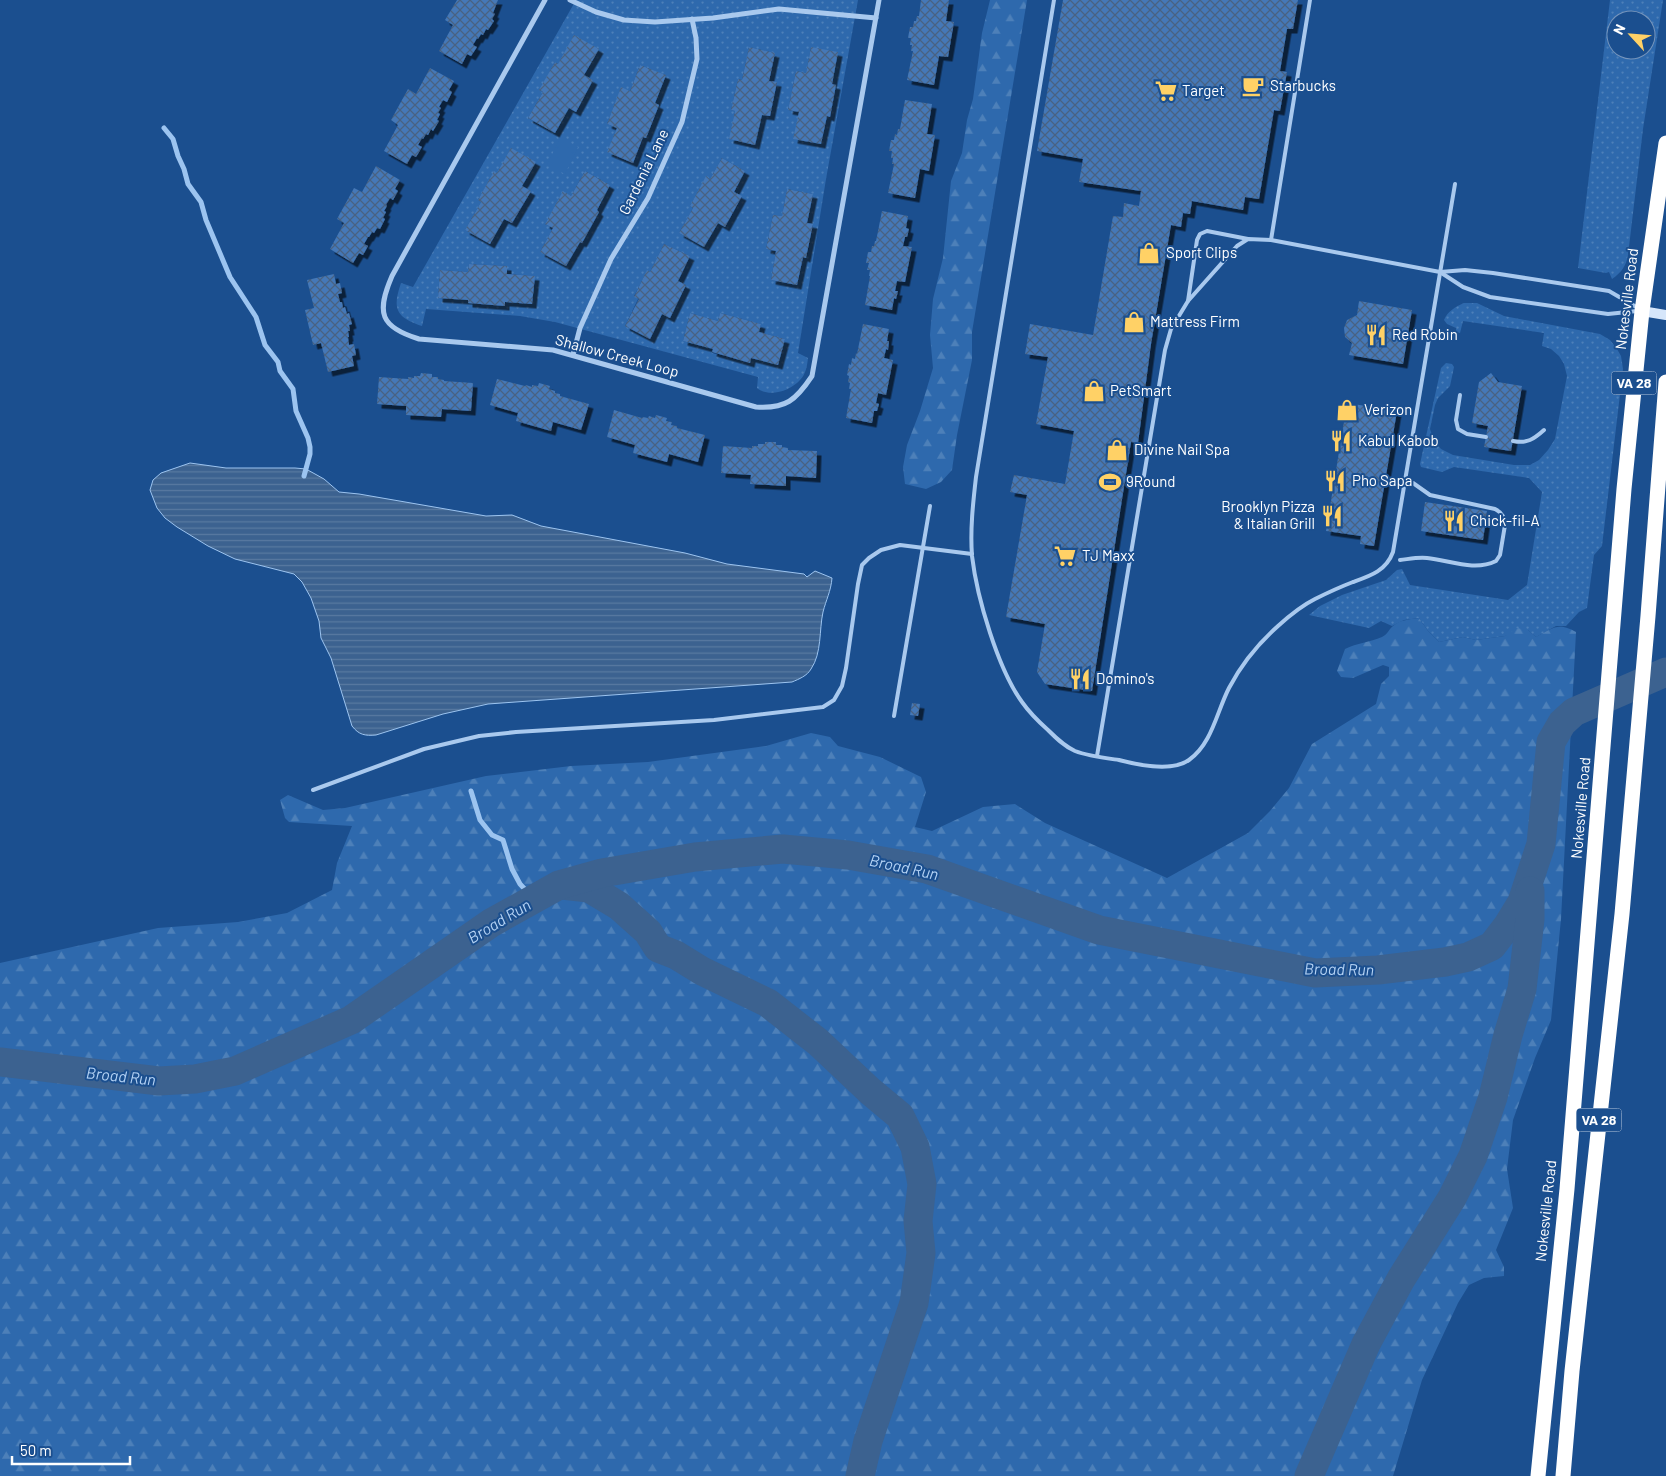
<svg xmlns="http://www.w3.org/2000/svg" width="1666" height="1476" viewBox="0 0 1666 1476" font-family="Barlow,sans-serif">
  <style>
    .grass { fill: url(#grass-dots); fill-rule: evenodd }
    .forest { fill: url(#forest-firs) }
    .green { fill: #2e69ad }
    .water { fill: url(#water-rules); stroke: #9cc4f0 }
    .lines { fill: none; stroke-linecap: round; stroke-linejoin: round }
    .stream { stroke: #9cc4f0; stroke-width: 5 }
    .river { stroke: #3c6290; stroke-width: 29 }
    .building { fill: url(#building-cross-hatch); filter: url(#shadow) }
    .lane { stroke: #a9c9ee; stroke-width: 4 }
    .street { stroke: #a9c9ee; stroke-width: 5 }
    .secondary { stroke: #d6e6fa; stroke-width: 10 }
    .highway { stroke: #fff; stroke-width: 15 }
    .labels { text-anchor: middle; stroke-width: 4; stroke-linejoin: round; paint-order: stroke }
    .shield { fill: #1b4f8f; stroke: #bbcadd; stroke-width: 1 }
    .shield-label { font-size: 14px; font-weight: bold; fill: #fff }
    .poi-label { font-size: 15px; fill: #fff; stroke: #1b4f8f; text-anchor: start }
    .street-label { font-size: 15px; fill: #fff; stroke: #1b4f8f }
    .water-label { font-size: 16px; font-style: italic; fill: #b5d3f5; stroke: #1b4f8f }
  </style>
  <defs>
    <pattern id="grass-dots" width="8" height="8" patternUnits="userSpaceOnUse" patternTransform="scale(1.25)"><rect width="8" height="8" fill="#2e69ad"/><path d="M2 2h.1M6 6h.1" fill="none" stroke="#4d80b9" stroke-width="1.8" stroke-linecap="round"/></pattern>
    <pattern id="forest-firs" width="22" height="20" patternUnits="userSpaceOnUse" patternTransform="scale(1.25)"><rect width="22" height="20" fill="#2e69ad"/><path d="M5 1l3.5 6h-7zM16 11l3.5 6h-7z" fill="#4d80b9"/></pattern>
    <pattern id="water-rules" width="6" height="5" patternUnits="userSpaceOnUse" patternTransform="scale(1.25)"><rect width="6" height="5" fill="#3c6290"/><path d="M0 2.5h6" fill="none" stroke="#597aa1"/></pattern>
    <pattern id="building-cross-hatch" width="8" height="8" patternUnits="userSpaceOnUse" patternTransform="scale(1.25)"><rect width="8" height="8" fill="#4478b7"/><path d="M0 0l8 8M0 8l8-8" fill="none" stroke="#486282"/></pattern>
    <filter id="shadow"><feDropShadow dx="4.5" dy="4.5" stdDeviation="0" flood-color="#0009"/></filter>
  </defs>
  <rect width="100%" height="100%" fill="#1b4f8f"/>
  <g class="grass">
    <path d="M576 0H858L826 179 798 353 808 358C807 366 806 374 800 380 790 391 769 398 757 388L758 377 555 322 520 316 426 309 422 326C396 317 392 309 401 283L413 287ZM749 47 774 53 769 81 777 83 770 116 762 115 755 145 730 139 735 111 731 110 738 79 742 80ZM811 47 832 84 836 85 830 117 827 116 821 144 794 139 799 112 788 110 796 71 806 73ZM598 49 584 75 593 80 576 111 569 108 555 133 528 118 543 92 540 90 555 62 558 64ZM640 65 665 75 655 103 659 105 646 137H643L633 162 608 152 617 128 607 124 621 88 630 91ZM722 158 745 171 734 192 742 197 726 226 718 223 704 247 679 233 693 208 690 206 706 177 710 179ZM536 162 522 186 530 191 512 223 504 219 490 244 465 230 481 202 478 200 494 172 497 173ZM585 171 610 185 597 210 599 212 582 243 580 242 566 266 540 252 553 228 545 224 563 192 571 196ZM787 189 813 194 807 223 813 225 807 257H803L797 285 771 280 776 251 766 249 773 215 782 216ZM664 244 690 256 678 281 686 285 670 317 662 314 650 338 625 326 638 299 634 296 647 271 650 272ZM469 264 507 266V274L534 276 532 303 505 302V306L468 303V300L438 298 440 270 468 272ZM690 313 718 321 720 313 761 324 759 332 785 339 778 365 751 358 749 363 712 353 713 349 683 341Z"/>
    <path d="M1610 0H1663L1643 129 1628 255C1626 266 1622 272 1612 279L1609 272 1606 273 1578 268ZM1616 20H1646V50H1616Z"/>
    <path d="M1464 303H1477L1504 316 1600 334 1610 340 1617 349 1621 356 1623 369 1602 546 1594 555 1587 608 1579 612 1566 626H1556L1536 637 1528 630 1505 636 1476 640 1463 637 1439 642 1428 631 1419 618 1404 620 1392 626 1381 621 1369 628 1309 615 1320 606 1342 595 1386 580 1397 570 1402 569 1410 585 1508 600 1527 585 1542 492 1529 478 1454 467 1442 472 1421 467 1420 464 1441 368 1446 363 1452 364 1454 367 1450 386 1438 398 1435 405 1430 429 1434 441 1441 449 1453 455 1514 465H1530L1539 460 1548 450 1555 439 1567 376 1564 364 1559 356 1551 349 1542 346 1544 333 1463 321 1460 333 1456 332V328L1447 324 1444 320C1448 311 1455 307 1464 303Z"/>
  </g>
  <g class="forest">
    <path d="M990 0H1027L972 332V360L957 435 952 470 941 482 926 489 905 484 903 467 907 445 920 411 933 368 930 335 933 299 943 258 951 181 962 153 967 120 973 99 982 33Z"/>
    <path d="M1419 618 1428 631 1439 642 1463 637 1476 640 1505 636 1517 628 1528 630 1536 637C1553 628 1558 622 1576 632L1561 919 1551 1020 1535 1058 1513 1120 1507 1169 1513 1208 1496 1250 1504 1267V1276L1484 1278 1469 1285 1458 1303 1422 1380 1393 1476H0V963L158 928 238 922 287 913 332 890 337 863 352 826 289 822 285 818 280 800 288 795 323 810 345 808 486 776 571 766 648 762 766 746 811 733 830 737 838 746 880 757 921 777 926 792 915 827 932 831 983 807 1015 804 1045 823 1167 878 1248 833 1270 811 1289 788 1312 744 1376 704 1381 684 1389 676V667L1383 665 1353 678 1341 677 1337 671 1345 649C1357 643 1370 642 1382 637 1388 634 1389 629 1393 626 1400 620 1410 619 1419 618Z"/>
  </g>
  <path class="green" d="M560 138 578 147 565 174 547 165Z"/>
  <path class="water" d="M190 463 226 468H295L306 469 324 479 339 492 359 494 486 516 512 515 541 526 685 553 727 564 804 574 807 577 815 571 832 578C831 591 826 600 823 612 819 630 822 653 811 669 807 676 799 679 792 682L488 704 443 714 376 735C365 736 359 735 352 726L331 658 321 638 319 621 311 598 302 582 294 574 235 559 208 546 177 527 165 518 157 508 150 490 153 480 161 473Z"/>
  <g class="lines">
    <g class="stream">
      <path d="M164 128 173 139 178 156 184 169 188 184 201 202 206 220 230 277 256 317 265 345 278 362 280 371 293 389 296 411 308 438 310 447V454L304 476"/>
      <path d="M471 791 480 820 492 835 503 840 512 869 520 884 534 899"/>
    </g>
    <g class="river">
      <path d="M562 885 589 888 619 906 648 932 658 948 676 955 702 971 768 1003 818 1042 870 1091 900 1116 915 1147 922 1184 918 1221 921 1253 914 1303 868 1441 860 1476"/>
      <path d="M0 1062 159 1081 195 1079 235 1071 351 1020 491 923 559 885 602 873 695 857 783 849 848 855 927 869 1099 930 1315 973 1378 970 1445 962 1468 957 1492 946 1508 925 1522 902 1541 844 1551 742 1562 723 1574 712 1666 672"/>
      <path d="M1309 1476 1366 1344 1401 1279 1452 1198 1473 1156 1493 1097 1508 1035 1522 989 1530 919V891"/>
    </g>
  </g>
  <g class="building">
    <path d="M457 0H498L493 13 495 14 492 19 494 21 488 30 486 29 483 35 481 34 478 39 477 38 473 45 477 47 471 56 467 54 462 64 439 51 453 25 445 20Z"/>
    <path d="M921 0H949L946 21 954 22 948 57 939 56 934 85 907 80 913 51H911L912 45H910L911 38H908L910 27H913L914 21H916L917 16H919Z"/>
    <path d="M1063 0H1298L1293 29H1287L1280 71 1287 72 1280 111 1274 110 1259 199 1245 197 1243 210 1192 201 1190 214 1183 213 1181 227 1171 225 1151 344 1138 443 1131 442 1092 691 1045 684 1037 672 1045 624 1006 617 1027 495 1010 492 1014 475 1065 484 1074 431 1036 424 1048 357 1025 354 1030 324 1093 335 1113 216 1123 217 1124 203 1139 206 1141 191 1079 182 1083 159 1037 151Z"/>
    <path d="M574 35 599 49 584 75 593 80 576 112 569 108 555 133 528 118 543 92 539 90 555 62 558 64Z"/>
    <path d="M749 47 775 53 769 81 777 82 770 116 762 115 755 145 729 139 735 111 731 110 738 79 742 80Z"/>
    <path d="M811 47 838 52 832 84 836 85 830 117 827 116 821 144 793 139 799 112 788 110 796 71 806 73Z"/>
    <path d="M640 65 666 75 655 103 659 105 646 138 643 137 633 163 607 152 617 128 607 124 621 87 630 91Z"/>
    <path d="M430 68 454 81 449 90 452 92 447 102 443 100 439 107 441 108 438 113 440 114 437 120 439 121 433 131 431 129 428 135 426 134 423 139 422 138 418 145 422 147 416 157 412 155 407 164 384 151 398 125 391 120 408 89 416 94Z"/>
    <path d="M905 100 932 104 927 134 935 135 929 171 920 169 915 198 888 193 894 164H892L893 158H891L892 151H889L891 140H894L895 134 897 135 898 129H900Z"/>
    <path d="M511 148 536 162 522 186 531 191 512 223 504 219 490 244 465 230 481 202 478 200 494 171 497 173Z"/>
    <path d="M722 158 745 171 734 192 742 196 725 227 718 223 704 247 679 233 693 208 690 206 706 176 710 179Z"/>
    <path d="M376 166 400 180 395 189 398 191 393 200 390 198 386 205 387 206 384 211 386 212 383 218 385 219 380 229 377 228 374 233 372 232 369 237H368L364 244 368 246 363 255 359 253 353 263 330 249 344 223 337 219 354 188 362 192Z"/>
    <path d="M585 171 610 185 597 210 599 212 582 243 580 242 566 266 540 252 553 228 545 224 563 191 571 196Z"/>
    <path d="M787 189 813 194 807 223 813 224 806 258 803 257 797 285 771 280 776 251 766 249 773 215 782 216Z"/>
    <path d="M882 211 908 216 906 228 909 229 907 237H905L903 246 912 247 905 282 897 281 895 291H898L896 299 894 298 892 310 865 305 870 276H869L870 270H867L869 263H866L868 252H871L872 246H874L875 241H876Z"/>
    <path d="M664 244 690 256 678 281 686 285 670 318 662 314 650 339 625 326 639 299 634 297 647 270 650 272Z"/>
    <path d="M469 264 507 266V274L535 276 532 304 505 302V306L468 303V300L438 298 440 270 468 272Z"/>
    <path d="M334 274 336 284 340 283 342 293 338 294 340 302H342L343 308 345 307 347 314 349 313 352 324 349 325 350 331H348L349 337H348L349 345 354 344 356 355 352 356 354 366 328 372 321 343 313 345 305 310 314 308 307 280Z"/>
    <path d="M1359 301 1412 310 1403 364 1349 355 1352 343 1345 337 1344 328 1347 320 1357 315Z"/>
    <path d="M690 313 718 321 720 313 761 324 759 332 785 339 778 365 751 358 750 363 712 352 713 349 683 341Z"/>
    <path d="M863 324 889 329 887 341H889L888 350 886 349 884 358 893 360 886 395 878 393 876 403 879 404 877 411H874L872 423 846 418 851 389H849L850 383 848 382 849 376 847 375 849 364 851 365 852 358 855 359 856 353 857 354Z"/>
    <path d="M421 373 432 374V377H438V379L444 380V381L473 383 471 411 442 409 441 417 406 415V406L377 404 379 377 408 379V377L414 378V376H420Z"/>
    <path d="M1491 373 1498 382 1522 386 1511 451 1484 447 1488 426 1472 423 1479 382Z"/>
    <path d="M497 379 525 386 526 385 532 387V385L538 386 539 383 550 386 549 389 555 391V393L560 394V396L589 404 581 430 553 422 551 431 516 421 518 413 490 405Z"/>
    <path d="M1347 403 1397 411 1374 546 1360 544 1361 536 1326 531Z"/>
    <path d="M614 410 642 418 643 417 648 418 649 416 655 418 656 415 667 418 666 421 672 422 671 425 677 426V428L705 435 698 462 669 454 667 462 633 453 635 445 607 437Z"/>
    <path d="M765 442H776V445H782V447L788 448V450L817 451 816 478 786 476V486L750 484 751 475 721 473 723 446 752 448V446H758V444H765Z"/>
    <path d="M1425 502 1487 511 1483 540 1421 531Z"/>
    <path d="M912 703 920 704 918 716 910 715Z"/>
  </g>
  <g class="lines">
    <g class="lane">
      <path d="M1054 0 976 477C973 503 970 530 972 556 977 598 998 669 1022 702 1029 712 1039 722 1048 730 1056 738 1064 746 1075 751 1088 756 1105 758 1119 760 1138 765 1172 772 1189 760 1212 744 1217 711 1229 688 1241 665 1259 643 1278 626 1289 616 1301 606 1315 599 1327 593 1340 587 1353 582 1370 576 1386 571 1393 552L1455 184"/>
      <path d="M1271 240 1310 0"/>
      <path d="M1440 272 1463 287 1490 297 1608 314 1637 311"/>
      <path d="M1188 301 1197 240 1200 234 1207 231 1248 239"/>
      <path d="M1460 395 1456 420 1458 429 1467 434 1486 437"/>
      <path d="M1513 441C1527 444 1534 439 1544 430"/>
      <path d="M1400 560C1409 559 1418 557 1427 558 1449 560 1474 572 1496 561L1500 555 1505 525C1505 517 1501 512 1495 509L1430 495 1413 483"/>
      <path d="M894 716 930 506"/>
      <path d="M1097 756 1165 350 1171 329 1188 301 1237 246 1248 239 1271 240 1440 272 1465 270 1493 273 1609 291 1638 308"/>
      <path d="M313 790 424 749 479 736 516 732 714 720 823 707 834 700 842 686 846 668 858 584 862 565 869 558 881 550 900 545 972 554"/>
    </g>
    <g class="street">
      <path d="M545 0 392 276C376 313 380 327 419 339L553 350 756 407C786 409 796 400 812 376L879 0"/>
      <path d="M570 0 596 12 624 20 655 22 713 18 779 9 876 18"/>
      <path d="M573 355 580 328 611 259 648 198 682 122 697 59 696 38 692 19"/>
    </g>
    <path class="secondary" d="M1642 311 1666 315"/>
    <g class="highway">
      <path d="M1538 1476 1567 1189 1624 489 1642 311 1666 143"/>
      <path d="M1563 1476 1572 1371 1622 914 1648 616 1666 382"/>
    </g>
  </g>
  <defs>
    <g id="cafe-bare" transform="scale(1.725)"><path d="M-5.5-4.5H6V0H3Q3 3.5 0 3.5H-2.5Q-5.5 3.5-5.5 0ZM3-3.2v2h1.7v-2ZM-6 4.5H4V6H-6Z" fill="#ffd166" stroke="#1b4f8f" stroke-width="2.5" paint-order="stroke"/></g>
    <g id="supermarket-bare" transform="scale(1.725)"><path d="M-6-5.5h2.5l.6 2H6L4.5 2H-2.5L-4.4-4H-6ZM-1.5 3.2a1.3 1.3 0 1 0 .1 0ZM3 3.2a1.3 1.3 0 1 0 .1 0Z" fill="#ffd166" stroke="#1b4f8f" stroke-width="2.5" paint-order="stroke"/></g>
    <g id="shop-bare" transform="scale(1.725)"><path d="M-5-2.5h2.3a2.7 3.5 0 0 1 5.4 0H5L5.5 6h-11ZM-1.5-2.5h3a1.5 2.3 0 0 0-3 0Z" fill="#ffd166" stroke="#1b4f8f" stroke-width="2.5" paint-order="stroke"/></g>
    <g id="restaurant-bare" transform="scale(1.725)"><path d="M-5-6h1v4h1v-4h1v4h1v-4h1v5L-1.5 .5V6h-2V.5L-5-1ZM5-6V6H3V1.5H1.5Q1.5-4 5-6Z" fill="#ffd166" stroke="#1b4f8f" stroke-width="2.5" paint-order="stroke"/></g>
    <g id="stadium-bare" transform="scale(1.725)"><path d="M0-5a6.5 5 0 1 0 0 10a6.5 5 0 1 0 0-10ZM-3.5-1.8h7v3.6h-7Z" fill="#ffd166" stroke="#1b4f8f" stroke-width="2.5" paint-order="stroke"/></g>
  </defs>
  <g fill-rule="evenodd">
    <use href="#cafe-bare" x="1253" y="86"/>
    <use href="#supermarket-bare" x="1166" y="91"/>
    <use href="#shop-bare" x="1149" y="253"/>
    <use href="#shop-bare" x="1134" y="322"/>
    <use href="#restaurant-bare" x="1376" y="335"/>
    <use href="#shop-bare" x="1094" y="391"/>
    <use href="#shop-bare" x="1347" y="410"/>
    <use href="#restaurant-bare" x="1341" y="441"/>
    <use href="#shop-bare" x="1117" y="450"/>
    <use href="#restaurant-bare" x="1335" y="481"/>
    <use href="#stadium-bare" x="1110" y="482"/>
    <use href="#restaurant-bare" x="1332" y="516"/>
    <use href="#restaurant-bare" x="1454" y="521"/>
    <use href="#supermarket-bare" x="1065" y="556"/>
    <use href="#restaurant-bare" x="1080" y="679"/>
  </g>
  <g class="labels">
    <g class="shield">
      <rect x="1611.5" y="371.5" width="45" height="23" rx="4"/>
      <rect x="1576.5" y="1108.5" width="45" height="23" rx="4"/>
    </g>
    <g class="shield-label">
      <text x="1634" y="388">VA 28</text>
      <text x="1599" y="1125">VA 28</text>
    </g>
    <g class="poi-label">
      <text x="1270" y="91">Starbucks</text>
      <text x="1182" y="96">Target</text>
      <text x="1166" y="258">Sport Clips</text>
      <text x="1150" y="327">Mattress Firm</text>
      <text x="1392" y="340">Red Robin</text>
      <text x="1110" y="396">PetSmart</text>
      <text x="1364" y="415">Verizon</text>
      <text x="1358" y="446">Kabul Kabob</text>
      <text x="1134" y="455">Divine Nail Spa</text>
      <text x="1352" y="486">Pho Sapa</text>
      <text x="1126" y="487">9Round</text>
      <text x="1315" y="512" text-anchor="end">Brooklyn Pizza<tspan x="1315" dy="17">&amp; Italian Grill</tspan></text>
      <text x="1470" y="526">Chick-fil-A</text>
      <text x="1082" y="561">TJ Maxx</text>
      <text x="1096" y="684">Domino's</text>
    </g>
    <g class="street-label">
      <text transform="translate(644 172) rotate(-64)" y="5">Gardenia Lane</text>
      <text transform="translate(1627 299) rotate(-83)" y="5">Nokesville Road</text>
      <text transform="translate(617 356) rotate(15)" y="5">Shallow Creek Loop</text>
      <text transform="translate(1581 808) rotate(-85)" y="5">Nokesville Road</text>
      <text transform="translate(1546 1211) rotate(-84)" y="5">Nokesville Road</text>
    </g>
    <g class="water-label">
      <text transform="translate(904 867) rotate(12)" y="6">Broad Run</text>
      <text transform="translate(499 921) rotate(-31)" y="6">Broad Run</text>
      <text transform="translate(1339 969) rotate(1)" y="6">Broad Run</text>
      <text transform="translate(121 1076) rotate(6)" y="6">Broad Run</text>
    </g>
  </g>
  <g transform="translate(1631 35) rotate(296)"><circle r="24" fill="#1b4f8f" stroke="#7695bc"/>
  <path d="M0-4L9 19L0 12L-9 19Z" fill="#ffd166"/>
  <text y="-8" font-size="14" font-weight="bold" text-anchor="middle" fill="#ffffff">N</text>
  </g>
  <path d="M12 1456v8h118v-8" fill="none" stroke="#ffffff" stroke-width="2.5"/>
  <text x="20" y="1456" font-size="15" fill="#ffffff" stroke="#1b4f8f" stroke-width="4" paint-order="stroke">50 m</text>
</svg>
